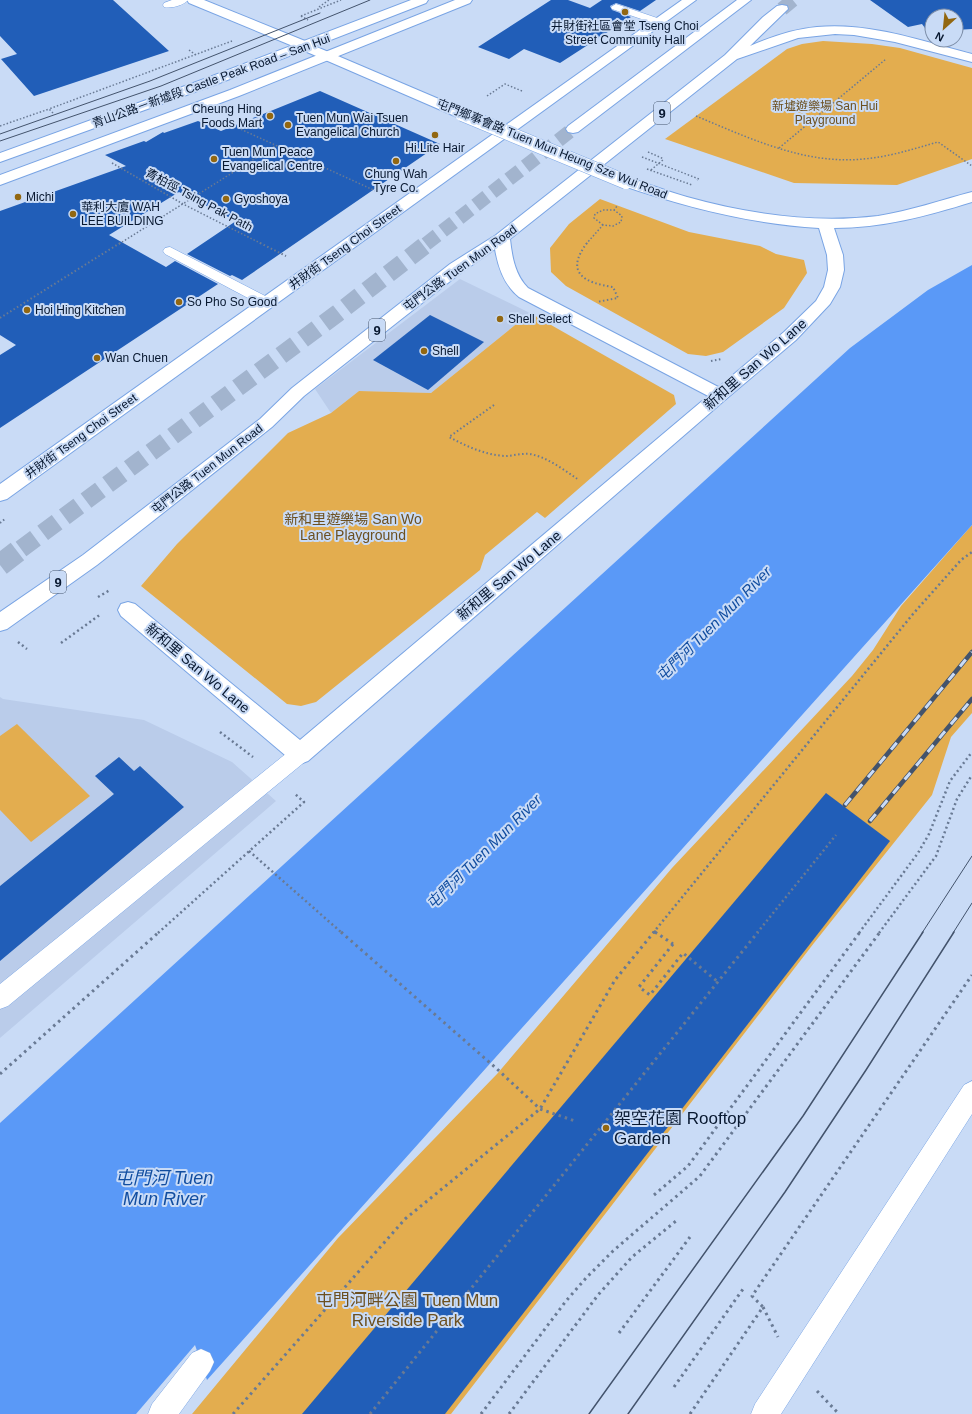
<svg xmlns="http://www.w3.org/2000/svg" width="972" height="1414" viewBox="0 0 972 1414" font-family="Arial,'Noto Sans TC',sans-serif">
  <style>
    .built { fill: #baccea }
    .green { fill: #e3ad4f }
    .water { fill: #5a99f7 }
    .building { fill: #215eb8 }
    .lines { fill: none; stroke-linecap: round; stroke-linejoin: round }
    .trunk-tunnel-far2 { stroke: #a2b4ce; stroke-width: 14; stroke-dasharray: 14 7; stroke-linecap: butt }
    .trunk-tunnel-far1 { stroke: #a2b4ce; stroke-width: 18; stroke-dasharray: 18 9; stroke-linecap: butt }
    .trunk-tunnel { stroke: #a2b4ce; stroke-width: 22; stroke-dasharray: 22 11; stroke-linecap: butt }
    .service-casing { stroke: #79a4e4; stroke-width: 1 }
    .minor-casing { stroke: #79a4e4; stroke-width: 2 }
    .tertiary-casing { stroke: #79a4e4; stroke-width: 2 }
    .secondary-casing { stroke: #79a4e4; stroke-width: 2 }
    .trunk-casing { stroke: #79a4e4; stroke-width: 2 }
    .path-far3 { stroke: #697a94; stroke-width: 1.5; stroke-dasharray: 1.5 2; stroke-linecap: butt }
    .path-far2 { stroke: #697a94; stroke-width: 2; stroke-dasharray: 1.5 2.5; stroke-linecap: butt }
    .path-far1 { stroke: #697a94; stroke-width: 2.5; stroke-dasharray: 2 3; stroke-linecap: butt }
    .path { stroke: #697a94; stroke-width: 3; stroke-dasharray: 2.5 4; stroke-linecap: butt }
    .service { fill: #fff; fill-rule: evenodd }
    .minor { fill: #fff; fill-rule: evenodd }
    .tertiary { fill: #fff; fill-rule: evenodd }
    .secondary { fill: #fff; fill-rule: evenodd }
    .trunk { fill: #fff; fill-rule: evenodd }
    .tram-far1 { stroke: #43536c; stroke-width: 1 }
    .tram { stroke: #43536c; stroke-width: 1.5 }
    .rail-casing { stroke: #43536c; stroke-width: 4.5 }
    .rail { stroke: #c9dbf6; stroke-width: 3; stroke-dasharray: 9; stroke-linecap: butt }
    .tertiary-bridge-casing { stroke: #79a4e4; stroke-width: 15; stroke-linecap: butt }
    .path-bridge-far2 { stroke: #697a94; stroke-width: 1.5; stroke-dasharray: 1.5 2; stroke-linecap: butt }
    .path-bridge-far1 { stroke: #697a94; stroke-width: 2.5; stroke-dasharray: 2 3; stroke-linecap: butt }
    .path-bridge { stroke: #697a94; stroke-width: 3; stroke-dasharray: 2.5 4; stroke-linecap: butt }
    .tertiary-bridge { stroke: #fff; stroke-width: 14 }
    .poi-dot { fill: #926711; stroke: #c9dbf6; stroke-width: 1.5 }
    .labels { text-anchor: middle; stroke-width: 4; stroke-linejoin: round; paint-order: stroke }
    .far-poi-label { font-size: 12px; fill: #081830; stroke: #c9dbf6; text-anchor: start }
    .far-street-label { font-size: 12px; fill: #081830; stroke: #c9dbf6 }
    .far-park-label { font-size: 12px; fill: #6c5020; stroke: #c9dbf6 }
    .shield { fill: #c9dbf6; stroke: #42526b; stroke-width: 1 }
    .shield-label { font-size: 13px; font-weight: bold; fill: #081830 }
    .street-label { font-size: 14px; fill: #081830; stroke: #c9dbf6 }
    .park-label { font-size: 14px; fill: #6c5020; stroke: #c9dbf6 }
    .water-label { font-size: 15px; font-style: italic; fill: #114da0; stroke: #c9dbf6 }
    .near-poi-label { font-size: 17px; fill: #081830; stroke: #c9dbf6; text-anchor: start }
    .near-park-label { font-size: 17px; fill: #6c5020; stroke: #c9dbf6 }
    .near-water-label { font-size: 18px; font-style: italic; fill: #114da0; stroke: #c9dbf6 }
  </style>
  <rect width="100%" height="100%" fill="#c9dbf6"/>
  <g class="built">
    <path d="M460 279 530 313 431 393 359 391 331 413 315 389Z"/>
    <path d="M0 697 3 699 144 720 232 762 276 801 0 1038Z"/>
  </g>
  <g class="green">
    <path d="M823 41 872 44 900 48 972 68V159L897 185 794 183 665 139 787 49 802 44Z"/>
    <path d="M600 199 689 232 760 246 776 254 804 260 807 273 784 308 723 352 706 356 688 354 566 286 551 272 550 248 569 224Z"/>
    <path d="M530 313 674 395 676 404 545 518 537 512 485 555 480 570 316 702 301 706 287 704 141 586 177 544 288 433 331 413 359 391 431 393Z"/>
    <path d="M972 525V713L951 737 932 795 814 943 451 1414H192L338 1238 497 1074 672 868 852 676 873 650 901 606Z"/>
    <path d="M17 724 90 796 31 842 0 810V736Z"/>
  </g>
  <path class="water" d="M972 265V525L207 1380 195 1345 136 1414H0V1123L850 348 928 290Z"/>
  <g class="building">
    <path d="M0 0H113L169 51 34 96 1 59 17 54 0 36Z"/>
    <path d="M551 0H568L590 8 602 0H656L640 11 616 3 610 6 612 10 631 17 560 63 524 49 509 59 478 47Z"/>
    <path d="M870 0H972V29L956 30V16H932V32H928L922 24 908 27Z"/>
    <path d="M320 91 440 144 242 280 232 275 230 276 187 254 236 221 179 192 109 235 166 267 175 261 218 284 0 428V355L16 345 0 335V211L126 166 105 155 144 141 146 142 163 132 164 133 198 121 221 131Z"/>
    <path d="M430 315 484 342 428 390 373 360Z"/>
    <path d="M119 757 134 771 140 766 184 807 0 961V886L114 794 95 776Z"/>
    <path d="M826 793 890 841 445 1414H302Z"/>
  </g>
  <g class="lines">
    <g class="trunk-tunnel-far2">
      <path d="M782 9 793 0"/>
      <path d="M426 244 573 129"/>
    </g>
    <path class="trunk-tunnel-far1" d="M21 549 338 313 428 243"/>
    <path class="trunk-tunnel" d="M0 565 22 548"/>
    <g class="service-casing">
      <g id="service">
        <path d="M172 0H188C184 5 171 9 164 7L163 5 164 3Z"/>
        <path d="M616 4 663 20 665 22 659 25 612 9 611 7Z"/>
        <path d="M170 247 273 300 275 303 273 306 268 308 263 306 165 254 163 251 165 248Z"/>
        <path d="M300 746 307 748 310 754 307 760 8 1006 0 1009V984L293 748Z"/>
        <path d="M972 1081V1114L781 1414H751L755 1404 964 1085Z"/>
        <path d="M201 1349 210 1353 214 1362 210 1371 179 1414H148L152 1404 192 1353Z"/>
      </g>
    </g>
    <g class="minor-casing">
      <g id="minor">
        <path d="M187 0H204L310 43 312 46 310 49H300L189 3Z"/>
        <path d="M682 0H696L7 499 0 501V484Z"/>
        <path d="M720 389 726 391 729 395 726 399 308 761 300 764 292 761 121 616 118 610 121 604 128 602 135 604 300 740 714 391Z"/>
      </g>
    </g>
    <g class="tertiary-casing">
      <g id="tertiary">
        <path d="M305 42 467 111 469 114 467 117 462 118 457 117 300 49 298 46 300 43Z"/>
        <path d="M626 177C646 183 666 191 687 197 748 214 814 224 878 216 910 211 941 200 972 192V202C927 216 882 228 834 228L843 255 844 270 840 287 830 304 796 340 726 399 720 401 714 399 711 395 714 391 784 332 816 301 824 287 828 270 827 255 819 228C750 224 685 207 621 185L618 182 621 179Z"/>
      </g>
    </g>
    <g class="secondary-casing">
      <g id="secondary">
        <path d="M411 0H428L426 3 217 84 0 162V153L207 78Z"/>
        <path d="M455 0H472L470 3 239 96 0 185V175L230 90Z"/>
      </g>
    </g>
    <g class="trunk-casing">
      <g id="trunk">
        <path d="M737 0H751L578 132 573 133 568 132 566 129 568 126Z"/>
        <path d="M782 5 787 6 788 9 750 46C771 37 794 29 817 27 869 22 922 41 972 54V62L895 42 854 35 835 34 798 38 737 59 510 239C512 257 515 275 528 288L726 391 729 395 726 399 720 401 714 399 519 297C504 285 498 267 495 249L462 272 404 317 304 396 272 427 97 565 7 629 0 631V612L83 555 260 419 292 388 450 264 496 235 725 55 763 17 777 6Z"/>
      </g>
    </g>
    <g class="path-far3">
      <path d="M319 7 329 0"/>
      <path d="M301 16 308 20"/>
      <path d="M301 16 341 0"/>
      <path d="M189 50 196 55"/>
      <path d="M487 96 505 84 522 91"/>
      <path d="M53 113 49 109 232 41"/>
      <path d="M696 116C749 138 805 165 863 159 889 157 913 149 938 142L972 166"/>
      <path d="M225 122 380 193"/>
      <path d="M0 126 49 109"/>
      <path d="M779 148 886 59"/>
      <path d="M648 152 664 159"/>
      <path d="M642 157 699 179 697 180"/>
      <path d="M112 163 183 204 262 244"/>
      <path d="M603 225 594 218 595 214 603 210H614L617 206"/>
      <path d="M119 244 275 146"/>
      <path d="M586 244 603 225 613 226 621 222 622 216 614 210"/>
    </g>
    <g class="path-far2">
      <path d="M260 243 286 256"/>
      <path d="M587 243C564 273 585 283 613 287L618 298 597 302"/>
      <path d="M0 318 120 243"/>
      <path d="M711 361 722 359"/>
      <path d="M494 405 449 437C466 446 485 455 505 456 513 456 521 453 530 454 547 457 564 470 579 480"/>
      <path d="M0 523 6 518"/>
    </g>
    <g class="path-far1">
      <path d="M98 597 110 590"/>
      <path d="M18 642 27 649"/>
      <path d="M61 643 101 614"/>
      <path d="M220 732 253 757"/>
      <path d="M249 851 342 933"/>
      <path d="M654 931 657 933"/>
      <path d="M158 933 304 802 295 794"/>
      <path d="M653 933 913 614 961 560 972 552"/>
      <path d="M859 933 918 853 929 834 950 781 972 752"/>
      <path d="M879 933 936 856 957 799 972 775"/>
    </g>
    <g class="path">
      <path d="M341 932 497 1069 540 1109 575 1121"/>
      <path d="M655 932 673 944"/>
      <path d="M0 1074 159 932"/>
      <path d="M654 1195 688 1166 860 932"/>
      <path d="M763 1307 778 1337"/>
      <path d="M619 1333 690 1237"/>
      <path d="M674 1387 743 1289"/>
      <path d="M817 1391 839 1414"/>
      <path d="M233 1414 405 1219 540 1109 615 980 654 932"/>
      <path d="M481 1414 566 1301 586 1278 613 1251 700 1176 880 932"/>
      <path d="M509 1414 598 1295 632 1257 676 1221"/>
      <path d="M690 1414 763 1307 752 1296 972 975"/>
    </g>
    <use href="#service" class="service"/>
    <use href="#minor" class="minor"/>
    <use href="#tertiary" class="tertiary"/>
    <use href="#secondary" class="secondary"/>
    <use href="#trunk" class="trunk"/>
    <g class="tram-far1">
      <path d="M0 134 150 81 320 13"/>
      <path d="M0 141 161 86 370 0"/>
      <path d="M922 933 972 856"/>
      <path d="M953 933 972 903"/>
    </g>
    <g class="tram">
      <path d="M589 1414 803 1116 923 932"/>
      <path d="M628 1414 785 1192 866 1070 954 932"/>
    </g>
    <g class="rail-casing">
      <g id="rail">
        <path d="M845 805 972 652"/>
        <path d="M870 821 972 699"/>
      </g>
    </g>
    <use href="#rail" class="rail"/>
    <g class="tertiary-bridge-casing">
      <path id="tertiary-bridge" d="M462 114 626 182"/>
    </g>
    <g class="path-bridge-far2">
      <path d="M647 169 692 185"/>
      <path d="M651 170 664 159"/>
    </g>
    <path class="path-bridge-far1" d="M757 933 836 835"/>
    <g class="path-bridge">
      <path d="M673 944 639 987 650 995 683 953 718 982"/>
      <path d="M370 1414 758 932"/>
    </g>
    <use href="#tertiary-bridge" class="tertiary-bridge"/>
  </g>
  <g class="poi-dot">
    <circle cx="625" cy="12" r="4"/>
    <circle cx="270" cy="116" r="4"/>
    <circle cx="288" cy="125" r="4"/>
    <circle cx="435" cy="135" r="4"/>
    <circle cx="214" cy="159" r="4"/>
    <circle cx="396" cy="161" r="4"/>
    <circle cx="18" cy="197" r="4"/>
    <circle cx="226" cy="199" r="4"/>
    <circle cx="73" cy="214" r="4"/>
    <circle cx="179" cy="302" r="4"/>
    <circle cx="27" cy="310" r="4"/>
    <circle cx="500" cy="319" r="4"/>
    <circle cx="424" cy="351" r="4"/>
    <circle cx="97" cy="358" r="4"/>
    <circle cx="606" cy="1128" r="4"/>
  </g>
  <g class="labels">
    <g class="far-poi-label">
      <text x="625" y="30" text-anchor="middle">井財街社區會堂 Tseng Choi<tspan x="625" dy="14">Street Community Hall</tspan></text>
      <text x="262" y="113" text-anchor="end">Cheung Hing<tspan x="262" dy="14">Foods Mart</tspan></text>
      <text x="296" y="122">Tuen Mun Wai Tsuen<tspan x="296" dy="14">Evangelical Church</tspan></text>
      <text x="435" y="152" text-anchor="middle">Hi.Lite Hair</text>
      <text x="222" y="156">Tuen Mun Peace<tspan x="222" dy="14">Evangelical Centre</tspan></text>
      <text x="396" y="178" text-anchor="middle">Chung Wah<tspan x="396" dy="14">Tyre Co.</tspan></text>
      <text x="26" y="201">Michi</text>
      <text x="234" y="203">Gyoshoya</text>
      <text x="81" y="211">華利大廈 WAH<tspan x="81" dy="14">LEE BUILDING</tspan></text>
      <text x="187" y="306">So Pho So Good</text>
      <text x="35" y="314">Hoi Hing Kitchen</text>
      <text x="508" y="323">Shell Select</text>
      <text x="432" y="355">Shell</text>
      <text x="105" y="362">Wan Chuen</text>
    </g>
    <g class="far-street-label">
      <text transform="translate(211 81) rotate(-20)" y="4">青山公路－新墟段 Castle Peak Road – San Hui</text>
      <text transform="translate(552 149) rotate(22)" y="4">屯門鄉事會路 Tuen Mun Heung Sze Wui Road</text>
      <text transform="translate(199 200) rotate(28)" y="4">青柏徑 Tsing Pak Path</text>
      <text transform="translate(345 247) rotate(-36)" y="4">井財街 Tseng Choi Street</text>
      <text transform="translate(460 268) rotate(-36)" y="4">屯門公路 Tuen Mun Road</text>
      <text transform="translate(81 436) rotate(-36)" y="4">井財街 Tseng Choi Street</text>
      <text transform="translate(207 469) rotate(-38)" y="4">屯門公路 Tuen Mun Road</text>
    </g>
    <g class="far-park-label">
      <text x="825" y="110">新墟遊樂場 San Hui<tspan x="825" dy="14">Playground</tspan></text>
    </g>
    <g class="shield">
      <rect x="654" y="102" width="16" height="22" rx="3"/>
      <rect x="369" y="319" width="16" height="22" rx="3"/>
      <rect x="50" y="571" width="16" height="22" rx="3"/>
    </g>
    <g class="shield-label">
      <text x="662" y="118">9</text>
      <text x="377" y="335">9</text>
      <text x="58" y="587">9</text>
    </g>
    <g class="street-label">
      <text transform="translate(755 364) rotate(-41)" y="5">新和里 San Wo Lane</text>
      <text transform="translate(509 575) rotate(-40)" y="5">新和里 San Wo Lane</text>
      <text transform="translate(198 668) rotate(40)" y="5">新和里 San Wo Lane</text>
    </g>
    <g class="park-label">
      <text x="353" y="524">新和里遊樂場 San Wo<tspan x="353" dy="16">Lane Playground</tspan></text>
    </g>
    <g class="water-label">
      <text transform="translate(714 624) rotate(-45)" y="5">屯門河 Tuen Mun River</text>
      <text transform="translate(484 852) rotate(-45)" y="5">屯門河 Tuen Mun River</text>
    </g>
    <g class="near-poi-label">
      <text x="614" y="1124">架空花園 Rooftop<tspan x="614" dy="20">Garden</tspan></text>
    </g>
    <g class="near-park-label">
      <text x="407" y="1306">屯門河畔公園 Tuen Mun<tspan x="407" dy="20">Riverside Park</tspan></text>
    </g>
    <g class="near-water-label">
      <text x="164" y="1184">屯門河 Tuen<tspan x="164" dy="21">Mun River</tspan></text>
    </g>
  </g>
  <g transform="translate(944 28) rotate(207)"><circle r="19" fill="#c9dbf6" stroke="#7c8da7"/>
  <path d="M0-3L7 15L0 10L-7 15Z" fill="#926711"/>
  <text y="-6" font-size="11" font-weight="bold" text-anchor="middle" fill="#081830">N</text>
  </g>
</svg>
